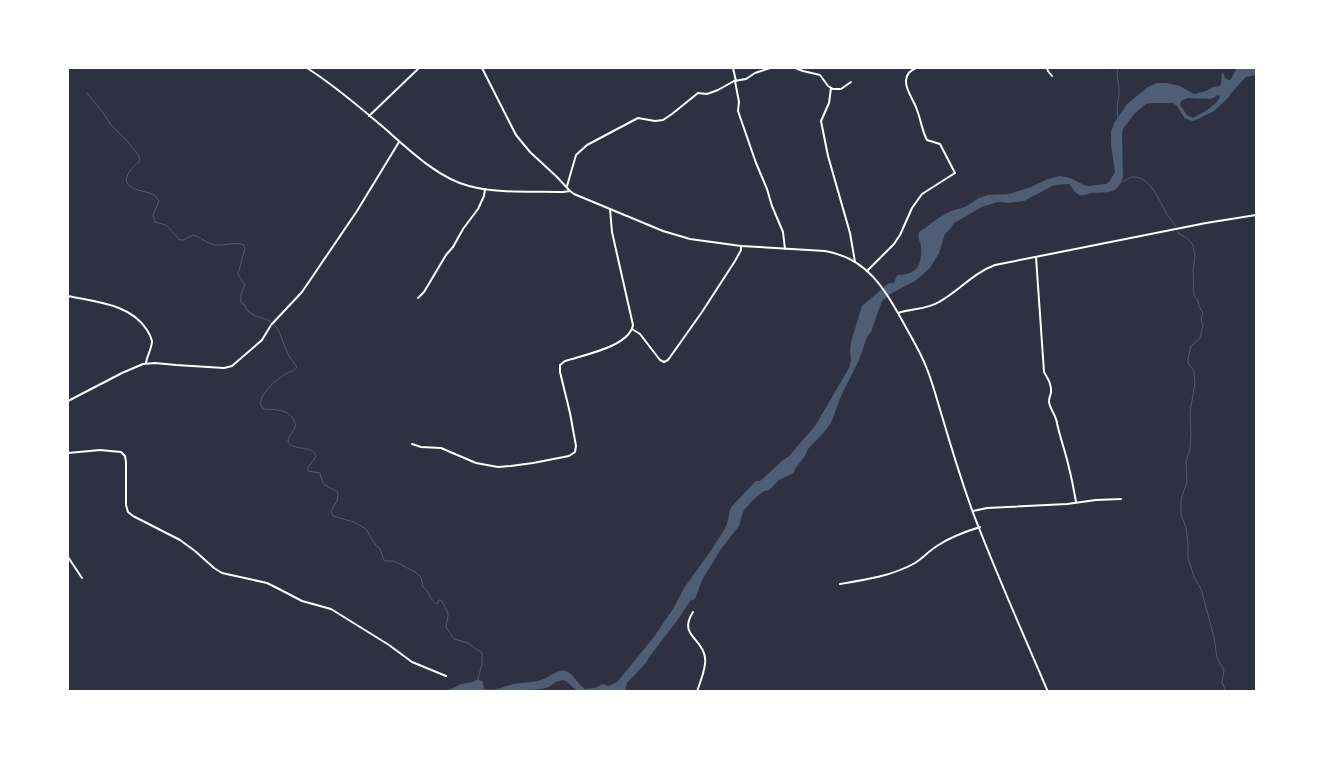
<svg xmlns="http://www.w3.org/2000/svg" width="1324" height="759" viewBox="0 0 1324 759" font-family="'Asap Condensed',sans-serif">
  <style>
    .water { fill: #4f5d75; fill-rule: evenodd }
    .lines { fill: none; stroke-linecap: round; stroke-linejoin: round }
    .stream { stroke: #4f5d75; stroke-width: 1 }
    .minor { stroke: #fff; stroke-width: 2 }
    .tertiary { stroke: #fff; stroke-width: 2 }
  </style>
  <rect width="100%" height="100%" fill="#2d3142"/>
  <path class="water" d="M1237 68H1256V75L1246 77 1232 92 1228 98 1214 111 1196 120 1193 121 1185 119 1177 106 1173 103H1152L1146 104 1134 114 1123 129 1122 133 1123 177C1118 195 1106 192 1091 193 1088 194 1083 196 1080 195 1075 194 1072 187 1069 184L1054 185 1024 201 1009 203 998 202 982 207 954 223 950 229 945 234 939 253 930 268 915 281 892 293 882 301 871 332 867 337 859 360 841 396 831 423 825 431 808 449 805 456 795 469 794 473 779 480 769 490 764 491 753 500 744 510 742 515 739 526 721 549 702 580 695 599 690 601 679 618 650 656 645 664 627 683 625 691H577L566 681 563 680 556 682 549 687 542 689 522 691 441 692 453 688 461 684 473 682 478 679 483 682 484 689C494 692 504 686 514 684 522 682 532 683 541 680 549 678 556 669 566 671 571 672 579 685 585 689L595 688 603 684 609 686 618 681 653 638 673 609 684 588 712 549 724 530 727 524 730 510 732 506 756 481H760L782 461 789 456 815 426 849 368 851 360 850 350 851 342 862 306 889 283H894L897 275C915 275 922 267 921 248 921 241 917 240 919 232L940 217 951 211 965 207 979 198 987 195 1009 194 1031 187 1048 179 1060 176 1070 178 1084 185 1088 186 1106 184 1109 182 1115 172 1111 145V132L1114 123 1127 104 1148 87 1157 83H1167L1180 86 1194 94 1206 91 1213 87 1220 86 1221 84 1222 74 1223 72 1225 78 1229 80 1231 79ZM1218 95 1220 97C1217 105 1201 114 1193 118L1187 115 1180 105 1181 101 1187 98 1211 99Z"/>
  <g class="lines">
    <g class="stream">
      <path d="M1118 68C1115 76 1120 84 1119 93 1118 102 1116 109 1118 118"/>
      <path d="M87 93 104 114 111 125 128 142 139 156 140 161C129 170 117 184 138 190 147 193 154 192 159 201L153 215 155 222 166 225 180 240H183L193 235C201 237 207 244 216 245 225 246 235 241 244 245L245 249C242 257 241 265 238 274L245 285 241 294V303L245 305C247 317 263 316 271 322 282 331 282 342 288 354 290 358 294 363 297 367 294 371 291 371 287 373 276 380 263 390 260 403L263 409C277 410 291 408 296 426 294 430 288 437 288 441 289 449 305 447 310 450 313 451 314 453 316 455L315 458 308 467V471L320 473C321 476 321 478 322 481 325 488 333 487 338 493L337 501 331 511 333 516 354 522 366 529 374 543 380 549 384 560 386 561H394L415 572 421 577 423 587C430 591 429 600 437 604L439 600 442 601 448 613V616L446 627 454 639 468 643 482 653V664L478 679"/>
      <path d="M1122 182C1126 180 1129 177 1133 177 1149 176 1159 199 1165 211 1168 217 1173 221 1176 227"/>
      <path d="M1177 231 1178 233 1187 238 1193 245 1195 256 1193 271 1194 295 1198 301 1199 306 1203 313 1201 319 1203 325 1200 338 1191 346 1188 359V363L1194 371 1195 383 1190 412 1191 434 1190 449 1186 462 1187 482 1181 499V514L1186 528 1188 543V558L1194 577 1201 589 1214 637 1217 658 1224 670 1222 682 1226 692"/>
    </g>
    <g class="minor">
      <path d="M733 68 736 81"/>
      <path d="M795 68 803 71 820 75 828 86 833 89H841L851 82"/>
      <path d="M1047 68 1048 71 1052 76"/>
      <path d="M735 81 739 102 738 111 756 163 767 189 772 206 783 232 785 249"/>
      <path d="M831 88 829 103 821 121 828 156 850 233 855 262"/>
      <path d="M369 116 419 68"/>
      <path d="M567 186 576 155 587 145 638 118 655 121 663 120 672 114 698 93 707 94 718 90 734 81 746 79 755 73 770 68"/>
      <path d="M1036 257 1044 372C1048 379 1052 385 1051 393 1050 396 1049 398 1049 401 1049 408 1056 415 1057 423 1060 438 1066 453 1069 468 1072 479 1074 491 1076 502"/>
      <path d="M867 271 894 244 900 235 912 208 922 194 955 173 940 144 927 140C922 131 921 120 917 110 914 100 905 90 906 80 907 73 910 71 916 68"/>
      <path d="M68 296C95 302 131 304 147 330 149 333 151 337 152 341 152 348 147 356 146 363"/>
      <path d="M418 298 424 292 446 255 453 247 463 229 478 209 484 196 485 189"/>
      <path d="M898 313C912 308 926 310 939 302 959 291 973 273 995 265L1206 223 1256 215"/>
      <path d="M632 329 640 334 660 360 664 362 668 360 702 312 735 261 741 250V246"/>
      <path d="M68 401 122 373 143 364 155 363 176 365 224 368 232 366 262 340 271 325 302 292 357 211 399 142"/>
      <path d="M412 444 421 447 441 448 476 463 498 467 511 466 533 463 569 456 575 452 576 446 570 413 560 372V365L565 361C583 355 629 347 633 325L612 232 610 209"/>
      <path d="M68 453 100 450 121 452 125 456 126 462V505L128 512 133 516 180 540 195 551 214 568 222 573 267 583 279 589 302 601 331 609 389 645 412 662 446 676"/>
      <path d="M973 511 987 508 1067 504 1096 500 1121 499"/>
      <path d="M68 557 82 578"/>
      <path d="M840 584C865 580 892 576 915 563 923 558 929 551 937 546 950 537 964 532 980 527"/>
      <path d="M693 612C678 635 702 638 705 657 707 668 700 681 697 692"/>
    </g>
    <g class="tertiary">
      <path d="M307 68C334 85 357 105 382 126 406 147 437 178 469 186 498 194 533 191 563 192L570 191"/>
      <path d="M482 68 516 135 530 152 557 177 570 191 574 194 663 231 690 239 741 246 825 251C867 258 884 288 903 322 911 337 921 353 927 369 933 384 937 400 942 416 951 447 961 479 972 510 995 571 1022 631 1048 692"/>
    </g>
  </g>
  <rect width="1324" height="759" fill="none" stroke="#ffffff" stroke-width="138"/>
</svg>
